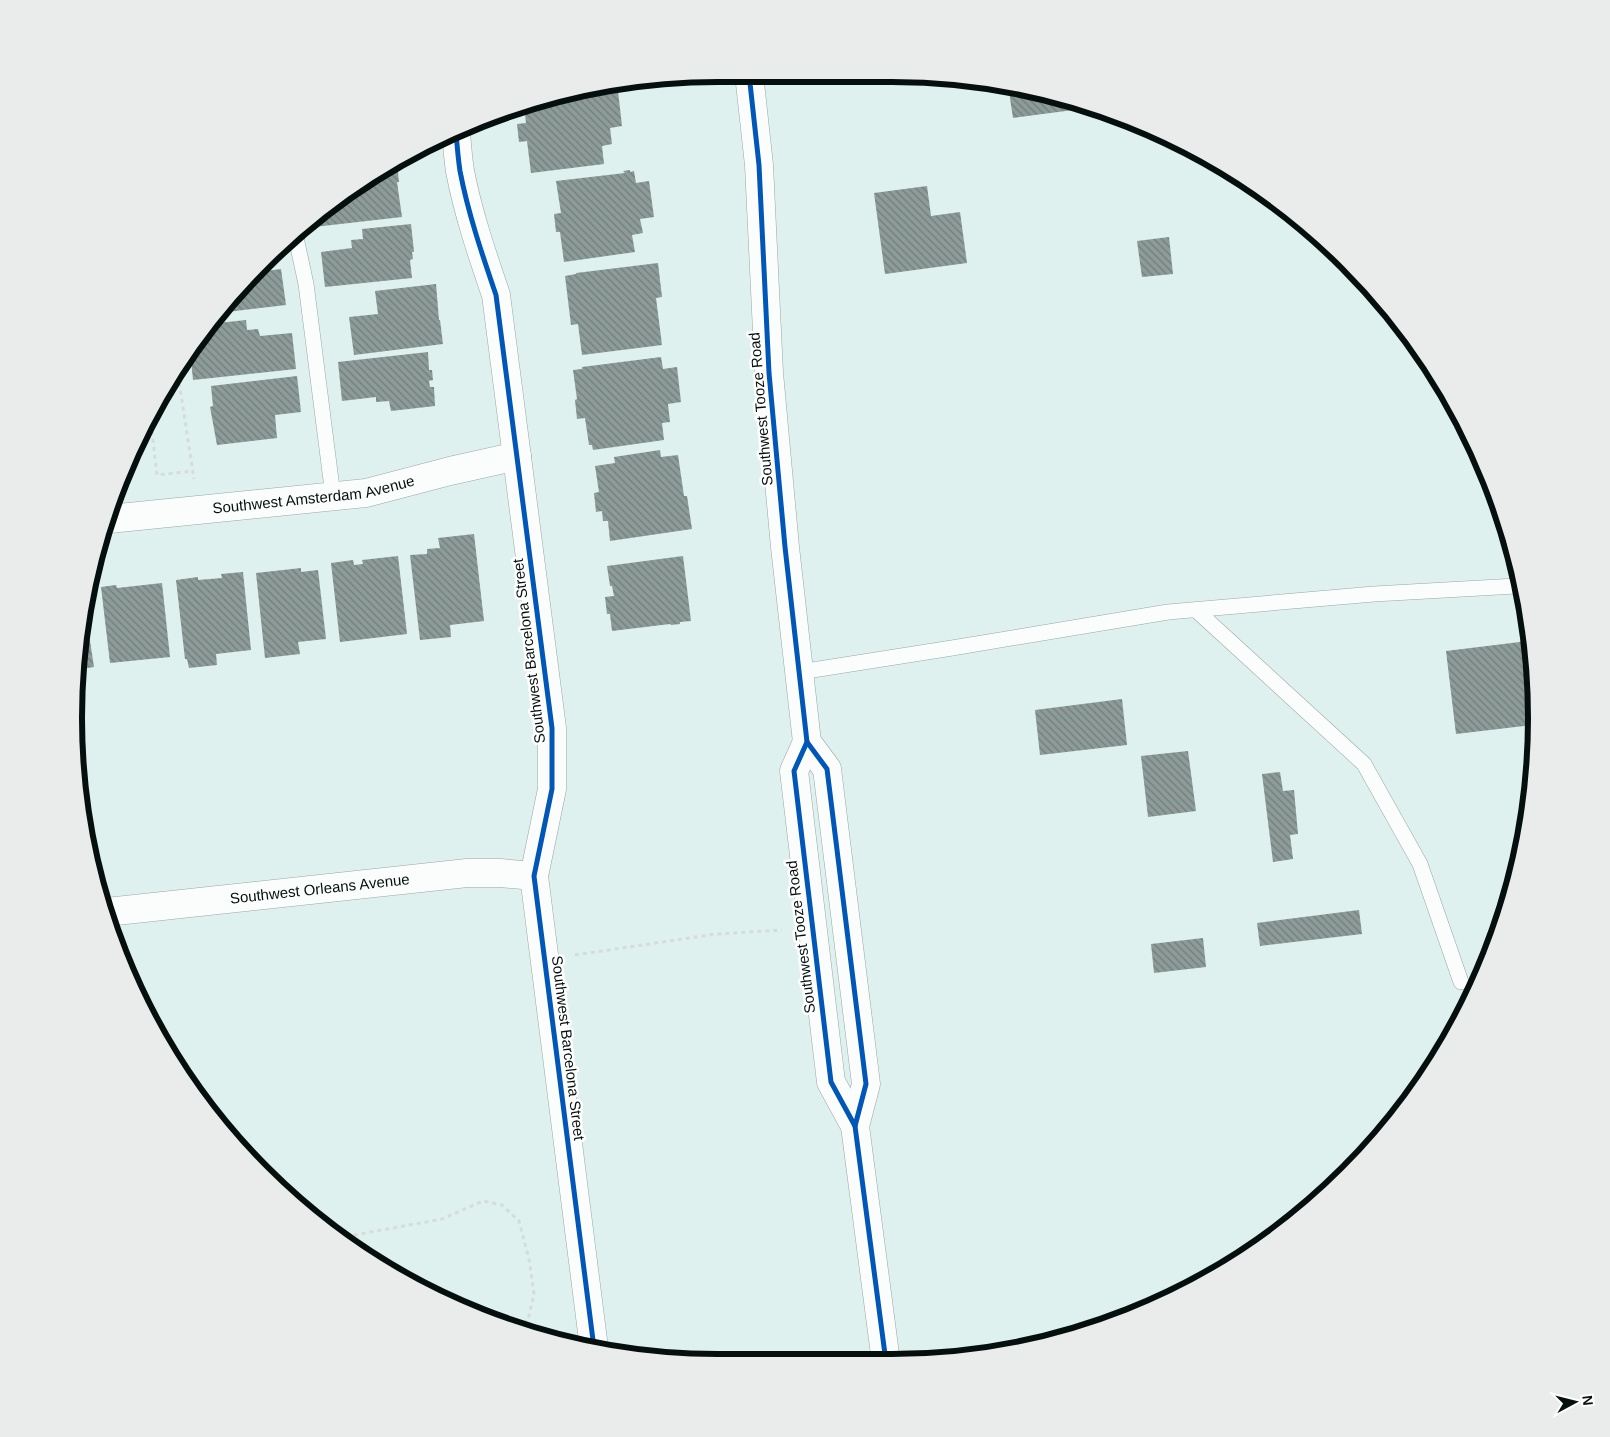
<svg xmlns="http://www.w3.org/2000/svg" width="1610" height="1437" viewBox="0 0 1610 1437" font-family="Arial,sans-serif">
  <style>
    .building { fill: url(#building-back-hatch) }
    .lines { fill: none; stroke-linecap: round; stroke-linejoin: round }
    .lane-casing { stroke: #98a7a5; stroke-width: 16 }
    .street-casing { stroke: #98a7a5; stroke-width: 29 }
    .secondary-casing { stroke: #98a7a5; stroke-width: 29 }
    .path { stroke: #d6dcda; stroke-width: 3; stroke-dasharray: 4 4; stroke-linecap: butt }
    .lane { stroke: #fafdfc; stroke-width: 15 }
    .street { stroke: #fafdfc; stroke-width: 28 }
    .secondary { stroke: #fafdfc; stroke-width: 28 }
    .cycleway-casing { stroke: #fefefe; stroke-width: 8 }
    .cycleway { stroke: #0057b8; stroke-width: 5 }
    .labels { text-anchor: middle; stroke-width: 5; stroke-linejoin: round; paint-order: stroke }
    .street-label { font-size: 15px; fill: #05100e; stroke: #fefefe }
    .rim { fill: none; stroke: #05100e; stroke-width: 6 }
  </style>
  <defs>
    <pattern id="building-back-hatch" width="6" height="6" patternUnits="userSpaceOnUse" patternTransform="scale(1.25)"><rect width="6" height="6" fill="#8d9b99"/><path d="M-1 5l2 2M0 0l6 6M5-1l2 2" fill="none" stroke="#717d7b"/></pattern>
  </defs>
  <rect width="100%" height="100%" fill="#def1ee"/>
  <g class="building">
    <path d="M1008 85 1081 105V109L1013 118Z"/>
    <path d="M603 89 604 93 618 91 622 126 610 128 612 144 602 146 604 164 531 173 527 141 519 142 517 124 526 123 524 106 552 96Z"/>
    <path d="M397 164 399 182H397L402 217 314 227 313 220Z"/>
    <path d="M630 170V172L634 171 636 183 649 181 654 217 640 219 643 233 632 235 635 252 564 262 560 232H556L554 214 561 213 556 181 625 173 623 171Z"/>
    <path d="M927 186 931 216 960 212 967 263 885 274 874 193Z"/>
    <path d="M411 224 414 252H412L413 259 410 260 412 278 325 287 321 252 352 248 351 240 363 239 362 229Z"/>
    <path d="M1169 237 1173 274 1142 277 1137 241Z"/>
    <path d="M658 263 662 297 656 298 662 345 582 355 578 324 571 325 565 276 576 274V273Z"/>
    <path d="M281 269 286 305 219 313 258 272Z"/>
    <path d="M436 284 439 320H440L443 344 354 355 349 317 378 314 375 291Z"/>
    <path d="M246 320 247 330 258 329 260 336 292 333 296 369 193 380 191 360 193 359 192 352 207 326 209 324Z"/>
    <path d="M428 352 429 370H432L433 380 429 381 430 387H434L435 406 391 411 389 401 376 402V397L342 401 338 362Z"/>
    <path d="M661 357 663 369 677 367 681 402 668 404 670 422 662 423 664 440 593 450 592 445H589L585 418 577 419 575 400 577 399 573 370 582 369V367Z"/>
    <path d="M297 376 301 412 275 415 277 438 217 445 210 407 213 406 211 386Z"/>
    <path d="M660 450 661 457 678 455 684 496H687L692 529 610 541 608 521H603L602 511 596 512 594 493 599 492 595 466 615 463 614 457Z"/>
    <path d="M474 534 484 621 450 625 451 637 420 640 410 555 427 554V549L440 548 438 538Z"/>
    <path d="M398 556 407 634 340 642 331 563 353 560 354 565 363 564 362 560Z"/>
    <path d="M683 556 691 621 680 622V624L671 625 670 624 612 631 610 614H607L605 597 614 596 612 586H610L607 566Z"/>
    <path d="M301 568V572L318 570 326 639 298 642 300 654 265 658 256 573Z"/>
    <path d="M243 572 251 650 216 654 217 665 189 668 187 659H185L176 580 198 577V580L222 578 221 574Z"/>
    <path d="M162 583 170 657 110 663 101 587 116 585 117 588Z"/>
    <path d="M85 608 94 667 81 669 82 653Z"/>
    <path d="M1529 641 1535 676 1533 725 1456 734 1446 651Z"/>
    <path d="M1122 699 1127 745 1040 755 1035 710Z"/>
    <path d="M1188 751 1196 811 1148 817 1141 756Z"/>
    <path d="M1280 772 1283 791 1294 790 1298 834 1290 835 1293 859 1273 862 1262 774Z"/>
    <path d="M1359 910 1362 934 1260 946 1257 923Z"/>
    <path d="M1203 938 1206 967 1154 973 1151 944Z"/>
  </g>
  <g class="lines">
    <g class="lane-casing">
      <g id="lane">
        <path d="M295 233 306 284 333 496"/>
        <path d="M1196 610 1364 764 1420 864 1461 982"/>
        <path d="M800 672 952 648 1168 612 1374 594 1516 586"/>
      </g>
    </g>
    <g class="street-casing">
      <g id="street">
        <path d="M456 132C457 145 458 158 460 171 468 213 482 254 496 295L552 728V789L534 876 594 1348"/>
        <path id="s1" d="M109 519 366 493 450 471 517 456"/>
        <path id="s2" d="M107 912 467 873H500L534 876"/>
      </g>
    </g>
    <g class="secondary-casing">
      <g id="secondary">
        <path d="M749 74 759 165 769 373 785 547 807 742 827 769 866 1084 855 1126"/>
        <path d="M807 742 794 771 831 1082 855 1126 886 1362"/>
      </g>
    </g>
    <g class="path">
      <path d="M178 375 194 479"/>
      <path d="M151 423 157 475 193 471"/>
      <path d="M575 955 716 934 782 930"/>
      <path d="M338 1238 442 1219 483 1201 502 1205 519 1221 529 1259 534 1294 528 1320 517 1328"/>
    </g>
    <use href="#lane" class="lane"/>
    <use href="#street" class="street"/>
    <use href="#secondary" class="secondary"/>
    <g class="cycleway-casing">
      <g id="cycleway">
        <path d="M749 74 759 165 769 373 785 547 807 742 827 769 866 1084 855 1126"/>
        <path d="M456 132C457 145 458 158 460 171 468 213 482 254 496 295L552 728V789L534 876 594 1348"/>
        <path d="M807 742 794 771 831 1082 855 1126 886 1362"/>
      </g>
    </g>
    <use href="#cycleway" class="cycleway"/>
  </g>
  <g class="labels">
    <g class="street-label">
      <text transform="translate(761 409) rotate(-95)" y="5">Southwest Tooze Road</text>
      <text dy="5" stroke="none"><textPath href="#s1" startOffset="206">Southwest Amsterdam Avenue</textPath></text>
      <text transform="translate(529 651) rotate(-97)" y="5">Southwest Barcelona Street</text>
      <text dy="5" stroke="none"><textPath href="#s2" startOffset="214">Southwest Orleans Avenue</textPath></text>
      <text transform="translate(801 937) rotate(-97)" y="5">Southwest Tooze Road</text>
      <text transform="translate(568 1048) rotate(83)" y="5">Southwest Barcelona Street</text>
    </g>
  </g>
  <path d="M0 0H1610V1437H0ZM718 82H892A636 636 0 0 1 1528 718V718A636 636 0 0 1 892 1354H718A636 636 0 0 1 82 718V718A636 636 0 0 1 718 82Z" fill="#eaebeb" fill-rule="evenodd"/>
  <path class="rim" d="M718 82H892A636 636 0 0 1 1528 718V718A636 636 0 0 1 892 1354H718A636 636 0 0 1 82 718V718A636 636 0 0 1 718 82Z"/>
  <g transform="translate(1575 1402) rotate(83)" stroke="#fefefe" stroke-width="4" paint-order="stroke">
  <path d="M0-4L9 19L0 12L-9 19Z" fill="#05100e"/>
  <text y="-8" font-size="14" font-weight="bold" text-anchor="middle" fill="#05100e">N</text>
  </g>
</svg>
